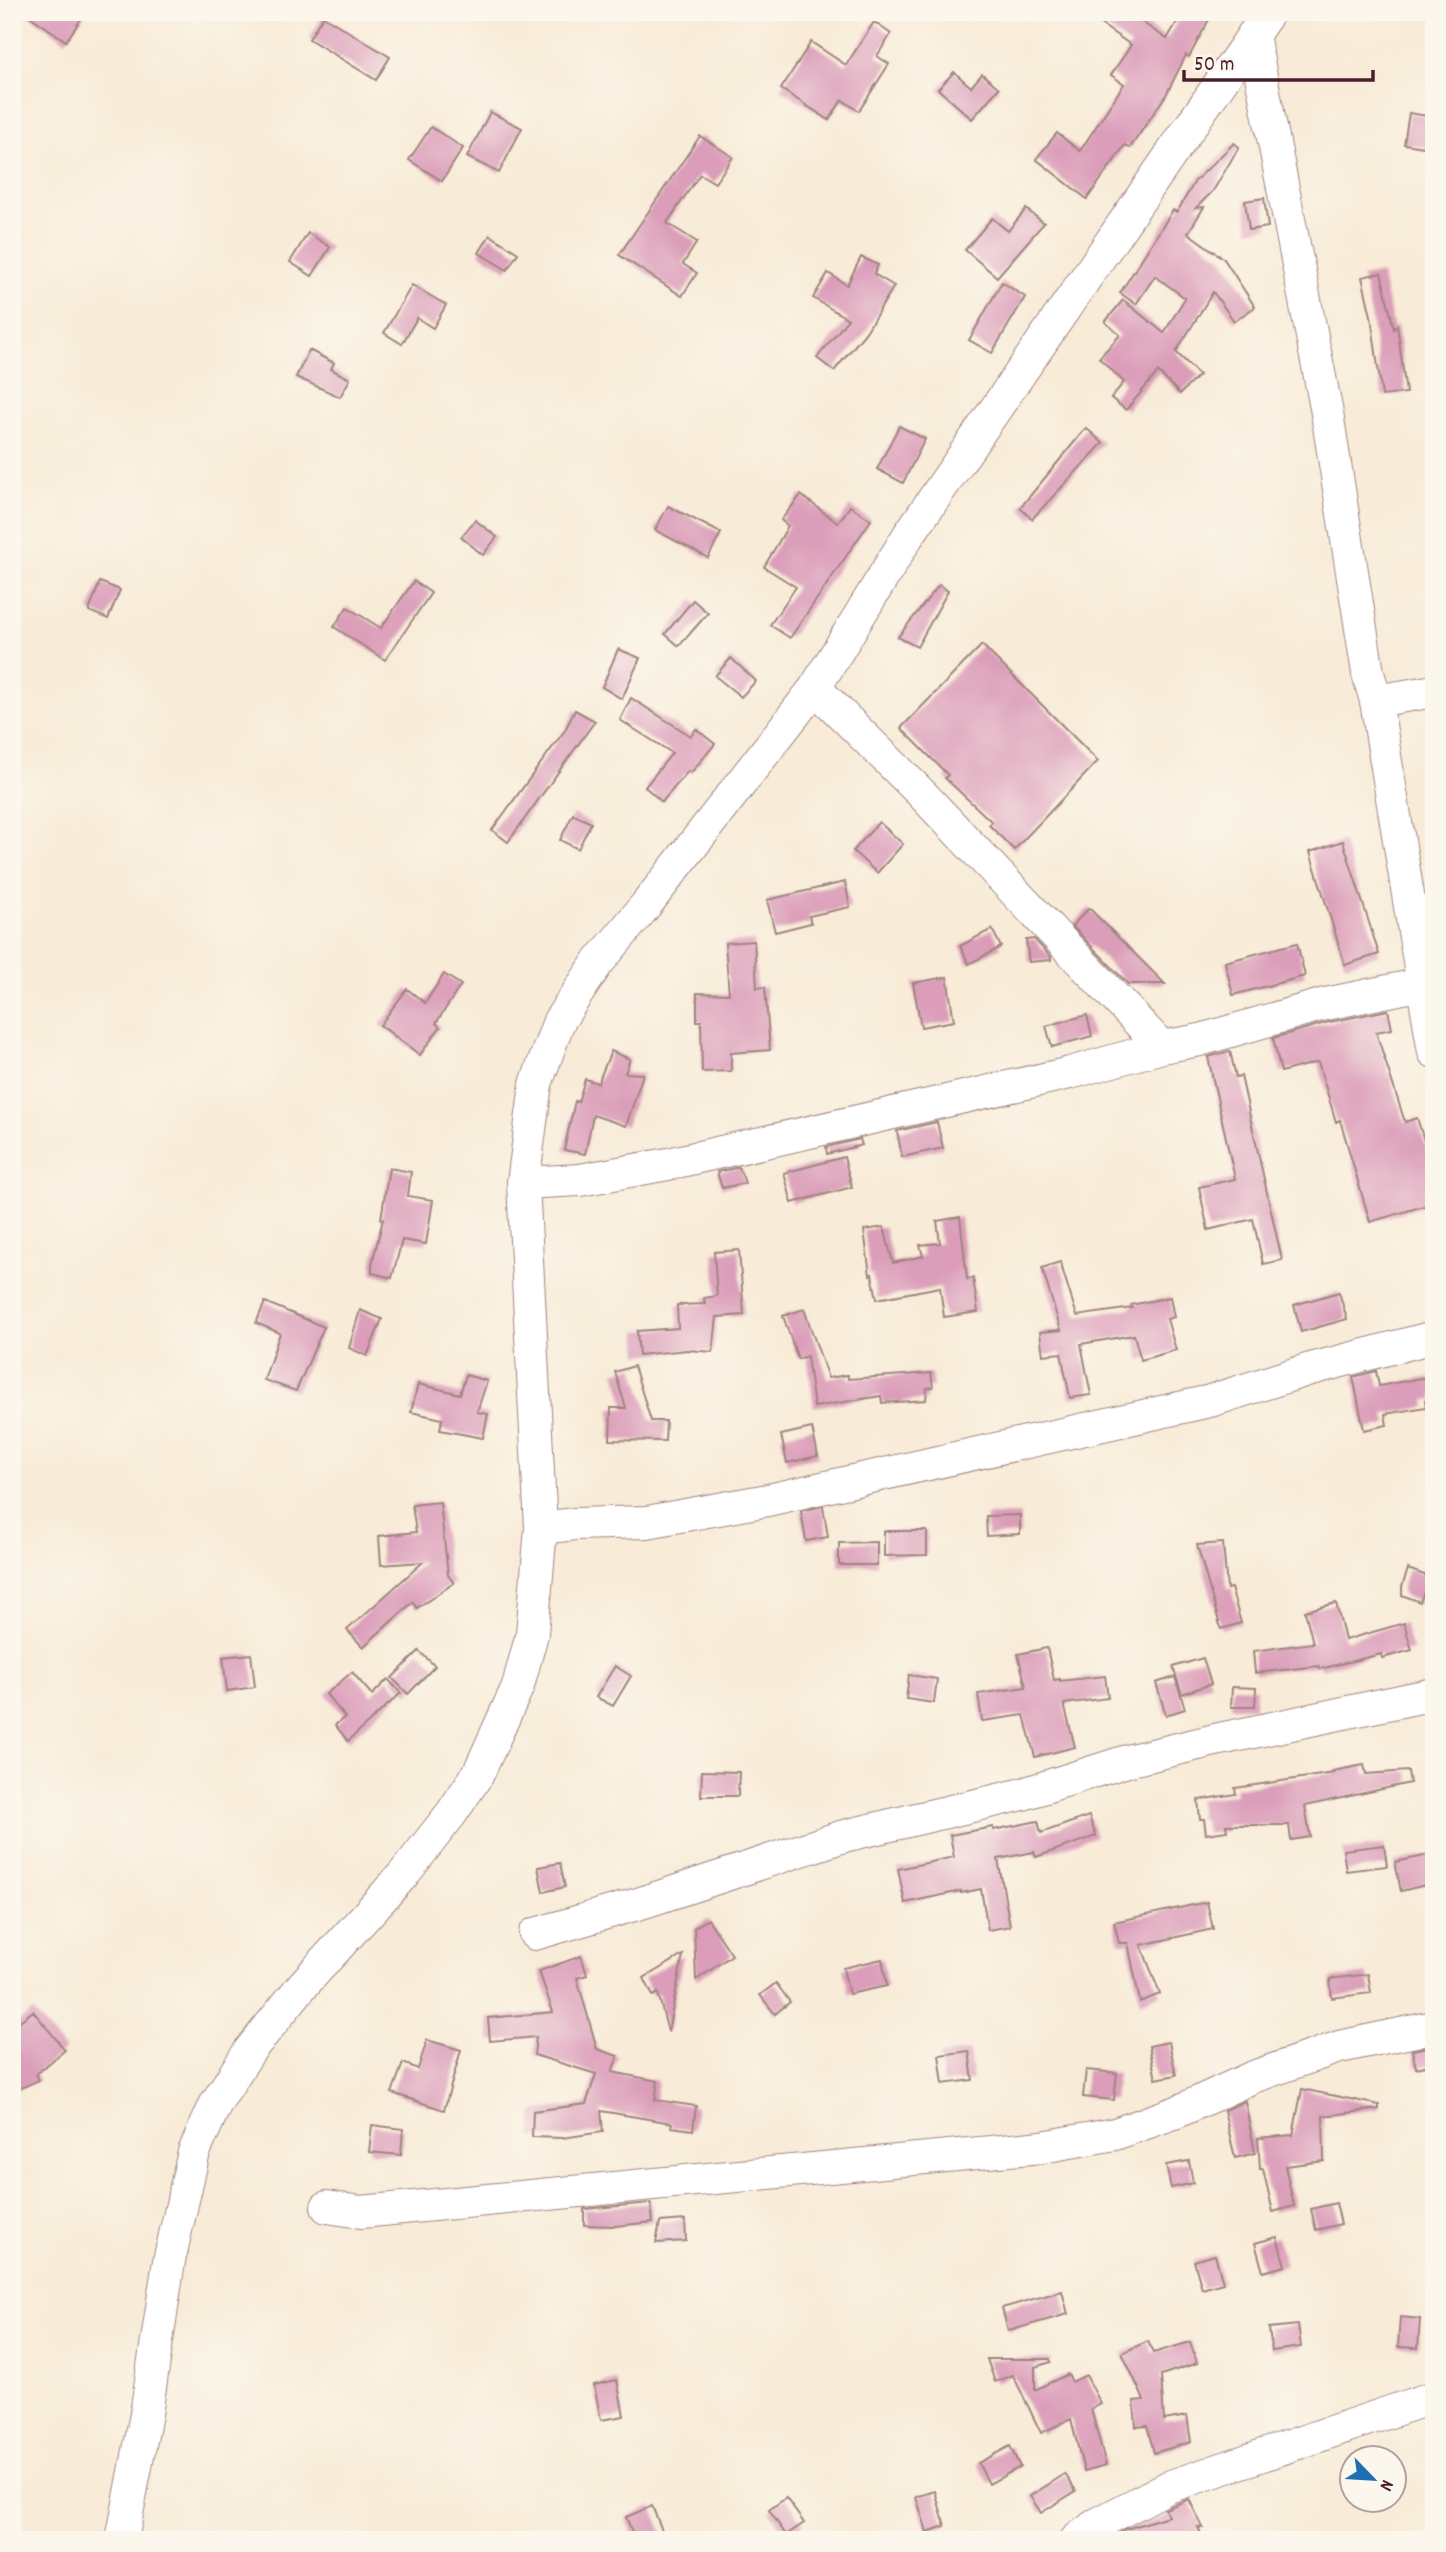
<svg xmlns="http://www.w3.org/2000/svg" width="1446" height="2552" viewBox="0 0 1446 2552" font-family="Dekko,sans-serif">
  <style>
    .building { fill: #db9db9 }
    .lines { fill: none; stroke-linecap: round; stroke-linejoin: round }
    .minor-casing { stroke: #a18581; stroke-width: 34 }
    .minor { stroke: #fff; stroke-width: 32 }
  </style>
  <rect width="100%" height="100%" fill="#fbf7ec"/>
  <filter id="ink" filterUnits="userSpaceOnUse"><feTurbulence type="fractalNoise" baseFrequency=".0143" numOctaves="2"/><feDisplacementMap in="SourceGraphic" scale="14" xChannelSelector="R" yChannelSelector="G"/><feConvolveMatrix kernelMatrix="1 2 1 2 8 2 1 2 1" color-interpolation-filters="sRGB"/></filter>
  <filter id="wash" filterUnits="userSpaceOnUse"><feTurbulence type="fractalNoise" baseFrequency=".00686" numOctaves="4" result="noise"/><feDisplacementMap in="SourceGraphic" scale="28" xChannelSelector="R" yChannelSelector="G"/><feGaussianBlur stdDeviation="1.57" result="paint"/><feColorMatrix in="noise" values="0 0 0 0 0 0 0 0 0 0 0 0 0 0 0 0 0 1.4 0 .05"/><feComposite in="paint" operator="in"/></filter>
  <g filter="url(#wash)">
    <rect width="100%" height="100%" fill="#f8ebd7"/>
    <g id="blocks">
      <g class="building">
        <path d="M24 12H86L66 41Z"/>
        <path d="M1083 12H1127L1167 39 1183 12H1213L1189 57 1186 55 1166 95 1130 148 1125 145 1087 199 1036 159 1057 133 1080 151 1124 84 1111 75 1131 45Z"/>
        <path d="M323 16 390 57 376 80 309 39Z"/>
        <path d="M874 22 891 34 877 56 889 64 859 111 842 100 829 120 781 89 811 42 846 65Z"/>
        <path d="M954 72 971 87 982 74 999 88 972 119 938 89Z"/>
        <path d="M490 112 522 128 499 173 467 157Z"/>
        <path d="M1409 113 1434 117 1430 148 1404 144Z"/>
        <path d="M431 127 463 148 442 181 409 160Z"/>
        <path d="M700 136 733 157 715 183 700 174 667 223 697 242 683 264 697 273 682 296 619 255Z"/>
        <path d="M1234 143 1239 147 1213 191 1196 208 1204 207 1188 233 1224 259 1255 307 1234 321 1213 292 1176 352 1199 375 1180 394 1158 372 1126 410 1111 398 1124 382 1099 358 1120 335 1105 322 1123 300 1164 333 1185 298 1155 276 1136 304 1120 293 1173 210 1177 212 1195 181Z"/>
        <path d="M1264 198 1268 227 1249 230 1245 201Z"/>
        <path d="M1026 209 1044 223 997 277 965 250 992 218 1008 231Z"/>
        <path d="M308 233 330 247 312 276 290 262Z"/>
        <path d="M490 235 518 253 507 270 479 253Z"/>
        <path d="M861 257 878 265 874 274 894 286 866 332 834 371 817 358 848 319 813 298 828 273 847 285Z"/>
        <path d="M1381 273 1394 329 1397 325 1406 393 1382 396 1371 316 1362 277Z"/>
        <path d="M1002 282 1025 297 992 353 969 340Z"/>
        <path d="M412 285 446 305 433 328 417 318 402 344 384 333Z"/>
        <path d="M309 350 334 363 331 369 350 379 340 397 296 377Z"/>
        <path d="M899 426 925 439 903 483 877 469Z"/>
        <path d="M1086 428 1103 443 1032 519 1020 508Z"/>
        <path d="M801 495 838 523 850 506 871 520 790 638 770 625 796 587 764 567 788 526 781 520Z"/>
        <path d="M668 506 721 533 708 558 655 530Z"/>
        <path d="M475 520 497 537 483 555 461 537Z"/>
        <path d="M414 581 431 593 385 660 334 627 347 607 381 628Z"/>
        <path d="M100 582 120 590 108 619 89 611Z"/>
        <path d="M939 585 948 591 917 647 898 637Z"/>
        <path d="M693 600 708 613 679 646 665 634Z"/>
        <path d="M982 645 1098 761 1014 850 989 825 992 822 945 778 948 775 901 728Z"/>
        <path d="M618 649 640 658 622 699 602 687Z"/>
        <path d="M731 658 756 681 741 697 715 676Z"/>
        <path d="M631 698 691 736 696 729 715 744 691 773 688 771 662 802 645 787 672 753 620 720Z"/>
        <path d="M575 710 595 721 508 842 492 830 565 730Z"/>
        <path d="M573 814 591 823 578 849 560 840Z"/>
        <path d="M879 822 903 844 877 873 853 851Z"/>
        <path d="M1343 841 1379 954 1345 965 1310 852Z"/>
        <path d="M845 882 850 907 809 916 811 923 775 932 767 900Z"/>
        <path d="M1089 908 1165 984H1128L1072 926Z"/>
        <path d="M992 929 1001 947 969 964 960 946Z"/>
        <path d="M1034 939 1051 957V960L1029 962 1026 940Z"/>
        <path d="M754 941 757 988 765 987 770 1050 731 1053V1071L702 1072 701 1021H697V993L729 994 725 943Z"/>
        <path d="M1297 943 1305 976 1233 995 1225 962Z"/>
        <path d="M444 974 461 985 436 1023 440 1027 420 1055 380 1025 407 989 425 1003Z"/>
        <path d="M947 977 954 1021 921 1027 913 983Z"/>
        <path d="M1388 1010 1392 1029 1376 1032 1405 1122 1417 1118 1434 1172V1203L1370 1222 1340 1120 1336 1122 1318 1062 1281 1072 1273 1038 1325 1023Z"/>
        <path d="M1087 1015 1092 1036 1052 1047 1046 1026Z"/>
        <path d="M611 1051 630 1059 625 1073 643 1074 626 1126 593 1115 585 1154 564 1150 575 1101 578 1102 585 1079 598 1083Z"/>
        <path d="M1230 1051 1236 1077 1241 1076 1282 1260 1263 1264 1253 1219 1208 1230 1199 1187 1235 1179 1208 1057Z"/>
        <path d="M937 1122 943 1148 902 1157 897 1131Z"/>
        <path d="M860 1139 862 1145 827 1154 826 1147Z"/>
        <path d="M844 1157 852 1187 792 1203 784 1173Z"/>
        <path d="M739 1167 745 1183 722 1188 717 1172Z"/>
        <path d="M389 1168 411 1172 408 1196 433 1200 426 1244 402 1240 392 1278 372 1273V1264L383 1219H381Z"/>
        <path d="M960 1217 967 1279 973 1278 978 1312 944 1317 940 1287 877 1299 872 1274 870 1275 864 1230 884 1227 893 1263 923 1256 920 1245 940 1243 937 1221Z"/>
        <path d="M739 1250 744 1315 717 1317 713 1352 687 1350 639 1355 637 1331 678 1328 677 1305 705 1304 704 1298 717 1296 714 1252Z"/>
        <path d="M1060 1262 1077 1316 1132 1308 1131 1305 1170 1297 1174 1317 1167 1319 1176 1350 1141 1360 1134 1335 1081 1344 1091 1395 1070 1398 1061 1353 1043 1355 1040 1332 1061 1330 1042 1268Z"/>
        <path d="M1339 1292 1347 1319 1301 1332 1294 1305Z"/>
        <path d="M265 1302 324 1327 296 1391 264 1380 280 1333 256 1323Z"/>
        <path d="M804 1309 828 1378 848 1375V1379L931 1373 933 1387 927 1388 926 1400 882 1403 881 1396 814 1407 807 1356 798 1359 783 1316Z"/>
        <path d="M360 1310 382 1319 367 1356 349 1348Z"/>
        <path d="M634 1366 651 1421H666L665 1441 610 1440 611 1408H626L615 1372Z"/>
        <path d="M1376 1371 1379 1386 1421 1378 1434 1379V1399L1425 1400 1426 1407 1385 1414 1387 1425 1364 1430 1353 1377Z"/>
        <path d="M466 1375 487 1381 477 1412 488 1414 483 1438 440 1430 442 1419 411 1412 418 1384 460 1394Z"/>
        <path d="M812 1428 818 1456 787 1463 781 1435Z"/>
        <path d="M440 1502 448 1575 454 1583 417 1608 413 1602 363 1647 347 1630 423 1562 381 1565 379 1536 416 1532 412 1505Z"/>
        <path d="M823 1506 828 1537 806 1541 801 1511Z"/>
        <path d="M1020 1515V1534L987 1536 986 1516Z"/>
        <path d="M884 1531H927V1555L884 1556Z"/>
        <path d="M877 1542V1565H839V1543Z"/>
        <path d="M1223 1543 1227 1589 1231 1588 1241 1623 1221 1629 1197 1545Z"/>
        <path d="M1408 1569 1430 1577 1420 1602 1402 1595V1587Z"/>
        <path d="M1336 1603 1345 1640 1404 1623 1412 1650 1382 1658 1381 1654 1320 1669 1319 1666 1255 1673 1253 1651 1313 1643 1305 1611Z"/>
        <path d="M1047 1648 1054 1680 1060 1679V1681L1105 1676 1108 1698 1064 1704 1075 1747 1035 1757 1024 1715 982 1721 978 1694 1026 1687 1018 1654Z"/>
        <path d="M419 1651 435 1666 408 1694 392 1678Z"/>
        <path d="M251 1654 255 1687 227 1691 223 1657Z"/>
        <path d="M1203 1658 1211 1684 1182 1694 1173 1667Z"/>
        <path d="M615 1666 631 1676 613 1706 596 1697Z"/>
        <path d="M352 1672 372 1695 388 1679 401 1693 348 1741 335 1725 345 1717 326 1694Z"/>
        <path d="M909 1675 937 1679 934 1703 906 1699Z"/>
        <path d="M1175 1677 1185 1709 1166 1715 1156 1683Z"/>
        <path d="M1232 1687 1256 1688 1255 1707H1231Z"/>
        <path d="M1364 1765 1366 1774 1408 1771 1410 1783 1305 1806 1310 1837 1291 1840 1289 1825H1226L1227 1831 1206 1834 1204 1819H1200L1198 1800 1236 1794 1235 1788 1334 1773 1333 1771Z"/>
        <path d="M702 1771 739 1772 738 1796H701Z"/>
        <path d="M1089 1816 1096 1836 1036 1857 1034 1852 998 1859 1010 1926 988 1930 981 1889 961 1893V1891L905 1903 898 1869 954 1857 950 1835 993 1827V1830L1038 1821 1041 1833Z"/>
        <path d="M1384 1845 1387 1866 1346 1871 1343 1850Z"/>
        <path d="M1434 1854V1883L1401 1891 1395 1862Z"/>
        <path d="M560 1863 565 1887 543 1892 538 1867Z"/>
        <path d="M1207 1902 1213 1929 1141 1945 1160 1994 1140 2002 1128 1943H1119L1114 1922Z"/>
        <path d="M708 1919 732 1955 696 1980 694 1928Z"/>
        <path d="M683 1955 668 2032 658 1993 653 1996 644 1978Z"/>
        <path d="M581 1956 587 1975 577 1978 597 2049 618 2056 612 2072 658 2081 655 2100 696 2106 693 2130 671 2127 672 2123 601 2111 603 2132 562 2138 532 2137 533 2111 586 2104 596 2074 534 2055 536 2037 490 2041 488 2018 553 2012 539 1971Z"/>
        <path d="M882 1959 887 1986 849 1994 843 1968Z"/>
        <path d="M1368 1974 1371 1993 1332 1998 1330 1979Z"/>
        <path d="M776 1983 790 2002 775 2014 760 1995Z"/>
        <path d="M33 2011 65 2050 36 2074 39 2080 12 2092V2027Z"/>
        <path d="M427 2040 461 2050 444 2110 392 2093 403 2063 418 2069Z"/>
        <path d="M1169 2042 1176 2075 1156 2079 1149 2046Z"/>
        <path d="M1434 2046V2064L1416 2068 1412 2050Z"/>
        <path d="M969 2051 973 2080 943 2084 939 2055Z"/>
        <path d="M1086 2070 1117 2073 1114 2100 1083 2097Z"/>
        <path d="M1302 2089 1379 2105V2109L1323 2116 1324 2161 1285 2166 1294 2206 1273 2212 1263 2169H1260L1258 2138 1293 2135Z"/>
        <path d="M1245 2101 1255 2153 1235 2158 1224 2110Z"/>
        <path d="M372 2125 403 2129 401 2155 369 2152Z"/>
        <path d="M1189 2161 1193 2183 1171 2188 1166 2165Z"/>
        <path d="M651 2203 653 2222 615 2226 584 2225V2209Z"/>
        <path d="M1336 2203 1341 2224 1316 2230 1311 2209Z"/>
        <path d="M685 2220 686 2241 656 2243 660 2222Z"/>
        <path d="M1277 2237 1285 2266 1263 2272 1255 2243Z"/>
        <path d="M1215 2255 1223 2283 1202 2289 1194 2261Z"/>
        <path d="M1062 2291 1068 2314 1008 2331 1002 2308Z"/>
        <path d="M1400 2317 1420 2319 1418 2348 1398 2347Z"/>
        <path d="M1298 2325 1301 2347 1272 2351 1269 2328Z"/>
        <path d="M1148 2341 1153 2353 1190 2342 1197 2363 1161 2375 1164 2420 1187 2416 1191 2442 1154 2453 1147 2426 1136 2427 1134 2401 1144 2400 1122 2353Z"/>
        <path d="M987 2359H1050L1051 2362 1035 2367V2390L1068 2374 1072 2382 1086 2375 1101 2404 1091 2409 1106 2465 1084 2471 1071 2419 1041 2433 1013 2375 995 2382Z"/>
        <path d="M617 2380 624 2416 601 2420 594 2385Z"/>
        <path d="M1010 2446 1020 2467 989 2484 978 2463Z"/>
        <path d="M1065 2474 1076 2491 1041 2513 1030 2496Z"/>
        <path d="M935 2491 945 2526 927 2532 916 2497Z"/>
        <path d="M786 2498 804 2523 786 2535 769 2510Z"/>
        <path d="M1189 2499 1203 2528 1198 2527 1204 2540H1108L1126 2529 1168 2516 1165 2509Z"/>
        <path d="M652 2506 666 2540H635L626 2517Z"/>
      </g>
    </g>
  </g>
  <g filter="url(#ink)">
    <use href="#blocks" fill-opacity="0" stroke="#a18581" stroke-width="2"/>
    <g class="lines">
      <g class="minor-casing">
        <g id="minor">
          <path d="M1253 35 1327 413 1368 673 1376 701 1434 1052"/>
          <path d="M815 688 921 793 1162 1047"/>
          <path d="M1376 701 1434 691"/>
          <path d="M523 1183 580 1180 668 1164 1070 1073 1162 1047 1200 1040 1321 1005 1422 984H1434"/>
          <path d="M541 1528 575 1524 647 1522 768 1500 1210 1401 1307 1370 1434 1337"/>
          <path d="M535 1934 641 1903 844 1836 1023 1794 1127 1761 1215 1740 1434 1694"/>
          <path d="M327 2207 361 2212 1042 2147 1115 2134 1177 2112 1253 2077 1339 2047 1434 2027"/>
          <path d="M122 2540 146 2414 169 2261 194 2152 216 2103 250 2050 302 1986 403 1875 451 1814 478 1774 518 1686 532 1634 541 1528 523 1183 536 1084 559 1021 597 964 646 905 815 688 908 536 1269 12"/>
          <path d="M1076 2540 1097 2524 1168 2487 1434 2397"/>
        </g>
      </g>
      <use href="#minor" class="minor"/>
    </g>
  </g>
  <rect width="1446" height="2552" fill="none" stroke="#fbf7ec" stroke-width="42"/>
  <g transform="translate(1373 2479) rotate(115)"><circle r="33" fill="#fbf7ec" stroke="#b4a19f" stroke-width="2"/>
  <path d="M0-5L12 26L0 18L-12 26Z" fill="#1f6fb2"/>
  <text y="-10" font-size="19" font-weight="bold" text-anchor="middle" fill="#4a1f2b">N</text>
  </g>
  <path d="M1184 70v10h189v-10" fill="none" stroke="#4a1f2b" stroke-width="3.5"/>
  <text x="1194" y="70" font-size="21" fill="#4a1f2b" stroke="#fbf7ec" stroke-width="5" paint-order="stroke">50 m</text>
</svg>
